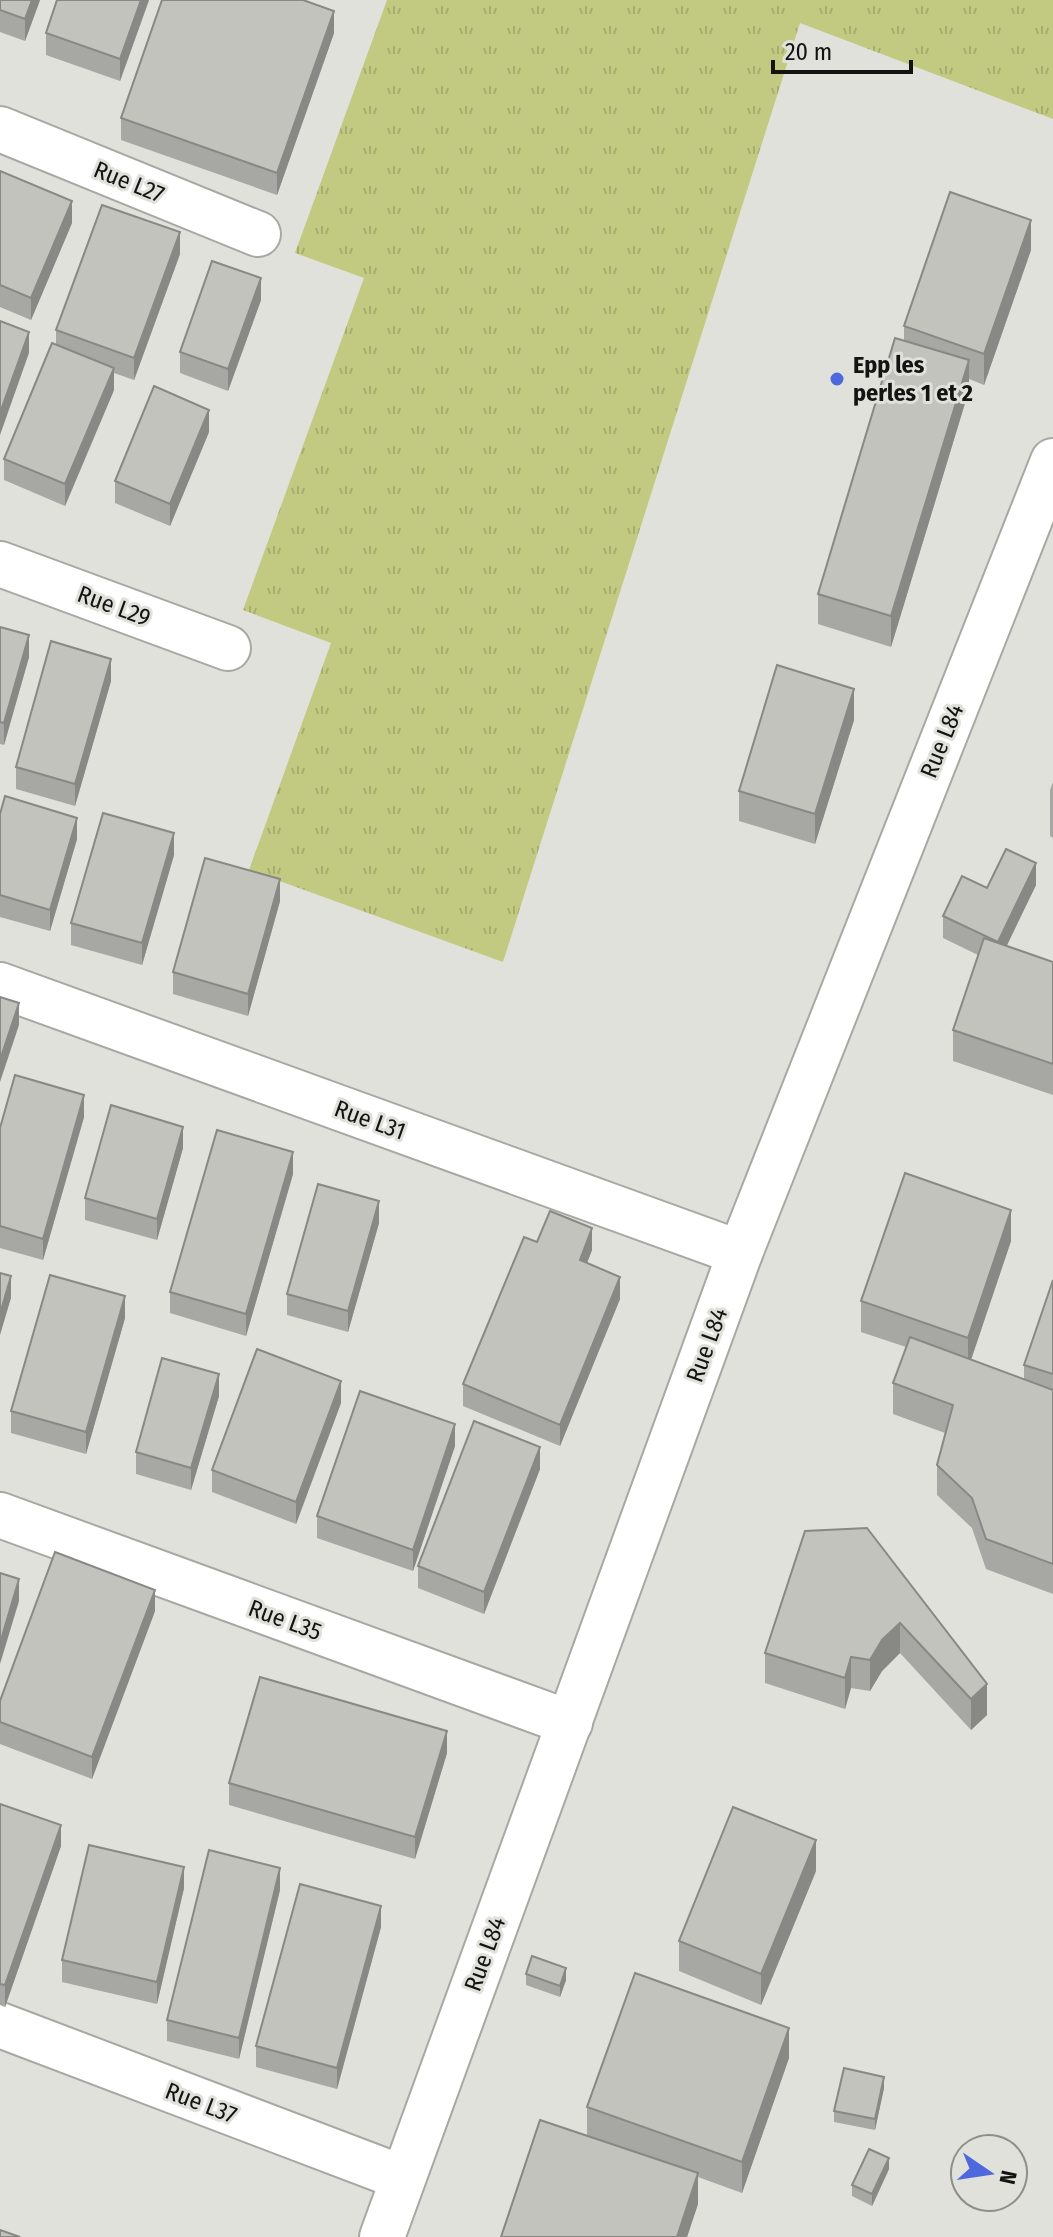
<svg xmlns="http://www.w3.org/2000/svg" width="1053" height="2237" viewBox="0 0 1053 2237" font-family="'Fira Sans Condensed',sans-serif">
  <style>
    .grass { fill: url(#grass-tufts) }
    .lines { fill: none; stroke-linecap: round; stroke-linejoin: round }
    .minor-casing { stroke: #a8a8a3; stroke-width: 48 }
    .minor { stroke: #fff; stroke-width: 44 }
    .wall { fill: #a7a8a3 }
    .shaded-wall { fill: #888884 }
    .building { fill: #c2c3bd; stroke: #888884; stroke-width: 2 }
    .poi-dot { fill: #4e68dd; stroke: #e0e1db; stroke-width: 3 }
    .labels { text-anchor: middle; stroke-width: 6; stroke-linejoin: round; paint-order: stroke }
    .street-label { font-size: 24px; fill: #131412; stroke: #e0e1db }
    .poi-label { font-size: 24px; font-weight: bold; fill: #131412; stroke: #e0e1db; text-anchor: start }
  </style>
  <defs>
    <pattern id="grass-tufts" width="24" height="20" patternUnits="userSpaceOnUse" patternTransform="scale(2)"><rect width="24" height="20" fill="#c2ca81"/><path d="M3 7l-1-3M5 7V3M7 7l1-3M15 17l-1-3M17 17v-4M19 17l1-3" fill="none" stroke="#a6ad6e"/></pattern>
  </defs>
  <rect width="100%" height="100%" fill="#e0e1db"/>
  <path class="grass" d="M387 0H1053V119L800 23 503 962 249 870 331 643 243 610 364 278 295 253Z"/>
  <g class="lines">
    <g class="minor-casing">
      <g id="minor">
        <path d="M0 129 258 234"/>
        <path d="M0 564 228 648"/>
        <path d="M0 985 740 1253"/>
        <path d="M0 1515 570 1723"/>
        <path d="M0 2025 403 2178"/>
        <path d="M382 2237 740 1253 1053 461"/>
      </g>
    </g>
    <use href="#minor" class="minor"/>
  </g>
  <g class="wall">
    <path d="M0 0H40L25 41 0 32Z"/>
    <path d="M149 0 120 81 46 55V33Z"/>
    <path d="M334 33 277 195 121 140V118Z"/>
    <path d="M0 171 72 223 31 320 0 307Z"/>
    <path d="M1031 250 984 385 969 379V390L891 647 818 624V594L904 340V326Z"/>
    <path d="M180 254 134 380 114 373V390L65 506 4 480V459L56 345V330Z"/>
    <path d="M261 300 228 391 180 373V352Z"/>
    <path d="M209 432 170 526 115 503V481Z"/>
    <path d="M0 627 29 657 4 745 0 744Z"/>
    <path d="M111 681 75 806 16 789V767Z"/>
    <path d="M854 720 815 844 739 821V791Z"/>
    <path d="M1053 782V838L1050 836V790Z"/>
    <path d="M0 814 77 839 50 931 0 917Z"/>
    <path d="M174 855 142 965 71 945V923Z"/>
    <path d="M1036 885 1006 946 1053 962V1095L953 1061V1030L978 955 943 938V916L987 888Z"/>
    <path d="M280 901 248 1016 173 994V972Z"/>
    <path d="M84 1117 43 1260 0 1248V1128Z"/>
    <path d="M183 1148 157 1240 85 1220V1198Z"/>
    <path d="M293 1174 246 1336 170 1313V1292Z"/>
    <path d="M379 1223 348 1332 287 1315V1294Z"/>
    <path d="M1011 1241 971 1359 1024 1379V1365L1053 1280V1594L986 1569 972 1528 937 1495V1465L945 1433 893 1414V1383L906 1347 861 1332V1301Z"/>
    <path d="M537 1242 592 1250 587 1263 620 1299 560 1446 463 1406V1384Z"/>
    <path d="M125 1318 86 1454 11 1433V1411Z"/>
    <path d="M219 1396 191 1490 136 1474V1452Z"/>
    <path d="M341 1403 296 1524 212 1492V1470Z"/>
    <path d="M455 1446 413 1571 317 1538V1516Z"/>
    <path d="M540 1469 484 1614 418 1588V1566Z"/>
    <path d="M867 1528 987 1715 971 1730 900 1653 882 1671 870 1691 851 1688 845 1709 765 1683V1653Z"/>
    <path d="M155 1611 92 1779 0 1744V1701Z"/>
    <path d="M447 1753 415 1859 229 1805V1783Z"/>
    <path d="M0 1804 61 1846 5 2007 0 2005Z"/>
    <path d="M816 1871 761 2005 679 1971V1941Z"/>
    <path d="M184 1888 157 2004 62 1982V1960Z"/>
    <path d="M280 1890 239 2059 167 2041V2020Z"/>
    <path d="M381 1927 337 2089 256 2067V2046Z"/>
    <path d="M526 1974 566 1980 560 1997 526 1985Z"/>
    <path d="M789 2058 742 2193 698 2177V2204L687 2237H501L587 2136V2107Z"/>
    <path d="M884 2088 875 2130 834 2122V2111Z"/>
    <path d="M889 2169 872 2206 852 2196V2185Z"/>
  </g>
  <g class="shaded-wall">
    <path d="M32 0H40L25 41V19Z"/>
    <path d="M141 0H149L120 81V59Z"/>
    <path d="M334 11V33L277 195V173Z"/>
    <path d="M72 201V223L31 320V298Z"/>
    <path d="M1031 220V250L984 385V354Z"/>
    <path d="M180 232V254L134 380V358Z"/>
    <path d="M261 278V300L228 391V369Z"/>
    <path d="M29 332V353L0 435V413Z"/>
    <path d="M969 360V390L891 647V616Z"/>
    <path d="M114 368V390L65 506V484Z"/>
    <path d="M209 410V432L170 526V504Z"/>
    <path d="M29 635V657L4 745V723Z"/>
    <path d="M111 659V681L75 806V784Z"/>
    <path d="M854 689V720L815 844V814Z"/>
    <path d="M77 818V839L50 931V910Z"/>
    <path d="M174 833V855L142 965V943Z"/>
    <path d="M1036 863V885L998 964V942Z"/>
    <path d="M280 879V901L248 1016V994Z"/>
    <path d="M19 1003V1025L0 1082V1060Z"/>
    <path d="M84 1095V1117L43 1260V1239Z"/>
    <path d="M183 1127V1148L157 1240V1219Z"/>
    <path d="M293 1152V1174L246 1336V1314Z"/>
    <path d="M379 1201V1223L348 1332V1311Z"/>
    <path d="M1011 1210V1241L968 1369V1338Z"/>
    <path d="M592 1228V1250L580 1281V1260Z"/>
    <path d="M11 1276V1298L0 1335V1314Z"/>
    <path d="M620 1277V1299L560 1446V1425Z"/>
    <path d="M125 1296V1318L86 1454V1432Z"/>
    <path d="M219 1374V1396L191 1490V1468Z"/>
    <path d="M341 1381V1403L296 1524V1502Z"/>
    <path d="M455 1424V1446L413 1571V1550Z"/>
    <path d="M540 1447V1469L484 1614V1592Z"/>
    <path d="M19 1579V1601L0 1664V1643Z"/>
    <path d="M155 1590V1611L92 1779V1757Z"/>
    <path d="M900 1623V1653L882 1671 870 1691V1660L882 1640Z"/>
    <path d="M851 1657V1688L845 1709V1678Z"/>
    <path d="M987 1684V1715L971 1730V1699Z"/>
    <path d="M447 1731V1753L415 1859V1837Z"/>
    <path d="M61 1825V1846L5 2007V1985Z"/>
    <path d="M816 1840V1871L761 2005V1974Z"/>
    <path d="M184 1867V1888L157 2004V1982Z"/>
    <path d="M280 1868V1890L239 2059V2038Z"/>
    <path d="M381 1906V1927L337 2089V2068Z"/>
    <path d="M566 1968V1980L560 1997V1986Z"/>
    <path d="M789 2028V2058L742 2193V2162Z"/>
    <path d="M884 2077V2088L875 2130V2119Z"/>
    <path d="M889 2158V2169L872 2206V2194Z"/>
    <path d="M698 2173V2204L687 2237H677Z"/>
  </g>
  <g class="building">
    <path d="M0 0H32L25 19 0 10Z"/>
    <path d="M57 0H141L120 59 46 33Z"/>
    <path d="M162 0H303L334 11 277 173 121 118Z"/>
    <path d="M0 171 72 201 31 298 0 285Z"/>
    <path d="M950 192 1031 220 984 354 904 326Z"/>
    <path d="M102 205 180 232 134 358 56 330Z"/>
    <path d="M212 261 261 278 228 369 180 352Z"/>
    <path d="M0 321 29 332 0 413Z"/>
    <path d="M895 338 969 360 891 616 818 594Z"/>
    <path d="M52 343 114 368 65 484 4 459Z"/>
    <path d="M154 386 209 410 170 504 115 481Z"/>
    <path d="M0 627 29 635 4 723 0 722Z"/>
    <path d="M51 641 111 659 75 784 16 767Z"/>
    <path d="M777 665 854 689 815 814 739 791Z"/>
    <path d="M5 796 77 818 50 910 0 895V814Z"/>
    <path d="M103 813 174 833 142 943 71 923Z"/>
    <path d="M1006 849 1036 863 998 942 943 916 962 876 987 888Z"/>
    <path d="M205 858 280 879 248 994 173 972Z"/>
    <path d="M984 938 1053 962V1064L953 1030Z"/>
    <path d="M0 997 19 1003 0 1060Z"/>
    <path d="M15 1075 84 1095 43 1239 0 1226V1128Z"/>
    <path d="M111 1105 183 1127 157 1219 85 1198Z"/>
    <path d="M217 1130 293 1152 246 1314 170 1292Z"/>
    <path d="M905 1173 1011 1210 968 1338 861 1301Z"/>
    <path d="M318 1184 379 1201 348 1311 287 1294Z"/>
    <path d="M550 1211 592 1228 580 1260 620 1277 560 1425 463 1384 524 1237 537 1242Z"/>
    <path d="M0 1273 11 1276 0 1314Z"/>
    <path d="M50 1275 125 1296 86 1432 11 1411Z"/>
    <path d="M1053 1280V1374L1024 1365Z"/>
    <path d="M910 1337 1053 1390V1564L986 1539 972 1498 937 1465 953 1405 893 1383Z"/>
    <path d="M257 1349 341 1381 296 1502 212 1470Z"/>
    <path d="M162 1358 219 1374 191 1468 136 1452Z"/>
    <path d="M360 1391 455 1424 413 1550 317 1516Z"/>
    <path d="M474 1421 540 1447 484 1592 418 1566Z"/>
    <path d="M867 1528 987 1684 971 1699 900 1623 882 1640 870 1660 851 1657 845 1678 765 1653 805 1531Z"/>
    <path d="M55 1552 155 1590 92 1757 0 1722V1701Z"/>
    <path d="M0 1573 19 1579 0 1643Z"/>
    <path d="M260 1677 447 1731 415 1837 229 1783Z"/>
    <path d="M0 1804 61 1825 5 1985 0 1984Z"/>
    <path d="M733 1807 816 1840 761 1974 679 1941Z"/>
    <path d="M89 1845 184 1867 157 1982 62 1960Z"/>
    <path d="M209 1850 280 1868 239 2038 167 2020Z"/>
    <path d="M300 1884 381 1906 337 2068 256 2046Z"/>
    <path d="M532 1956 566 1968 560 1986 526 1974Z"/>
    <path d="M635 1973 789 2028 742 2162 587 2107Z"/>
    <path d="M844 2068 884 2077 875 2119 834 2111Z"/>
    <path d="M540 2120 698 2173 677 2237H501Z"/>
    <path d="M869 2149 889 2158 872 2194 852 2185Z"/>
    <path d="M0 2230 20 2237H0Z"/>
  </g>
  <circle class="poi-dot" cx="837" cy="379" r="8"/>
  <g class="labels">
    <g class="street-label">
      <text transform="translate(129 182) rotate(22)" y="8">Rue L27</text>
      <text transform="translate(114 606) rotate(20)" y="8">Rue L29</text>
      <text transform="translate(942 741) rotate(-68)" y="8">Rue L84</text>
      <text transform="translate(370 1120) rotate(20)" y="8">Rue L31</text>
      <text transform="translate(707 1345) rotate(-70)" y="8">Rue L84</text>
      <text transform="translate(285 1620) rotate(20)" y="8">Rue L35</text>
      <text transform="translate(485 1954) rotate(-70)" y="8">Rue L84</text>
      <text transform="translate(201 2103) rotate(21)" y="8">Rue L37</text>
    </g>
    <g class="poi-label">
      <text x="853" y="373">Epp les<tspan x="853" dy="28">perles 1 et 2</tspan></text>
    </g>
  </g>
  <g transform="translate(989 2173) rotate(103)"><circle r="38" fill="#e0e1db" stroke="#8e8f8b" stroke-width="2"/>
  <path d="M0-6L14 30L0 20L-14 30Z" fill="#4e68dd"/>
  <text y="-12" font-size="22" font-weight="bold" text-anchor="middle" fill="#131412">N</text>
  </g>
  <path d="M773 60v12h138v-12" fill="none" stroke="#131412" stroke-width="4"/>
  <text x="785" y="60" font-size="24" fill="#131412" stroke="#e0e1db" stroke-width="6" paint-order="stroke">20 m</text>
</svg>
